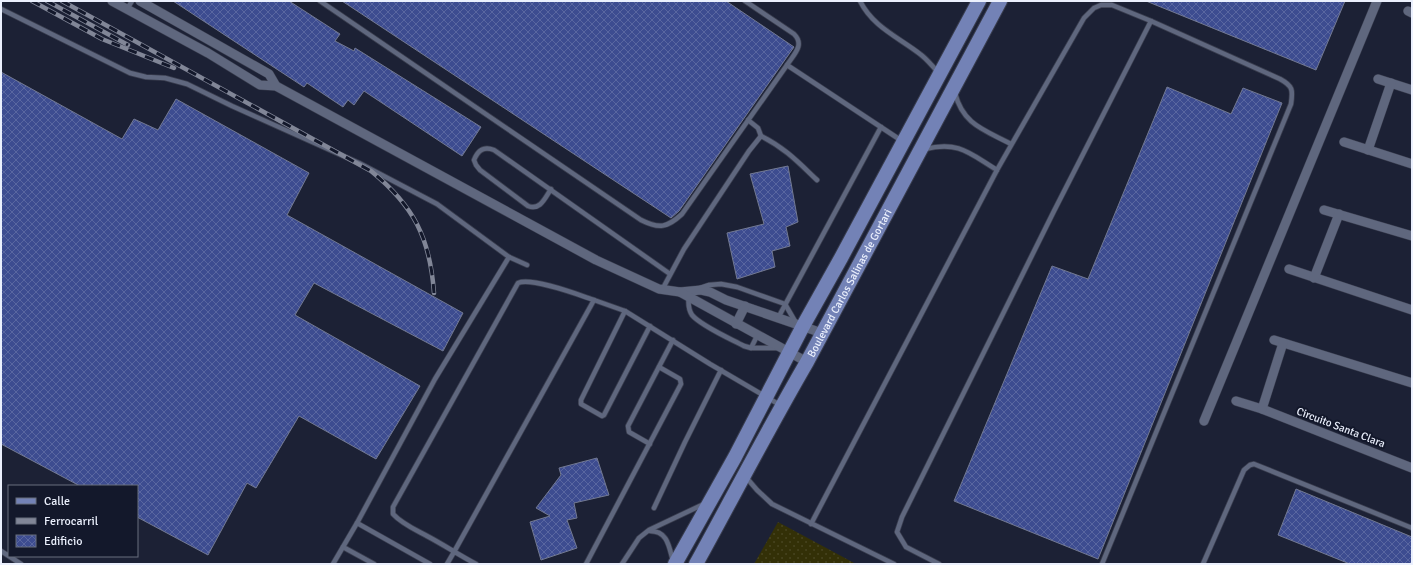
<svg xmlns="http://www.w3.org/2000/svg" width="1413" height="565" viewBox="0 0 1413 565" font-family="Signika,sans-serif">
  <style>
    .grass { fill: url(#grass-dots) }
    .building { fill: url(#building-cross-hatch); stroke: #727992 }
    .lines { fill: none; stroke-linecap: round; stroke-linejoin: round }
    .service-casing { stroke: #393d4e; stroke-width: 6 }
    .minor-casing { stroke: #393d4e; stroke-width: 10 }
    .primary-casing { stroke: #393d4e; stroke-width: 16 }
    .service { stroke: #5f677e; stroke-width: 4.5 }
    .minor { stroke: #5f677e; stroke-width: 9 }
    .primary { stroke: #7382b6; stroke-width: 14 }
    .rail-casing { stroke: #818697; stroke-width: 4.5 }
    .rail { stroke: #13182b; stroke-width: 3; stroke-dasharray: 9; stroke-linecap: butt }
    .labels { text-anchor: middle; stroke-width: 4; stroke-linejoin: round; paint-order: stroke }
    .street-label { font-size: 11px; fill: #ebf0fd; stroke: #13182b }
  </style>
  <defs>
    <pattern id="grass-dots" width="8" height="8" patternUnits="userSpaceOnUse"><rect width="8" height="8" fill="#333007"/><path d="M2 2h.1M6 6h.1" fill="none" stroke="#474420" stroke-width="1.8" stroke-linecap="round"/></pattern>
    <pattern id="building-cross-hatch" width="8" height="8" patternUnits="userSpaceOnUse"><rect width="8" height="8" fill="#3d4c90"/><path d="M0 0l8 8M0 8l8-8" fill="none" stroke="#5966a0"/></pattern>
  </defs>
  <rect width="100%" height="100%" fill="#1c2135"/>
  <path class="grass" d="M778 522 856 564H754Z"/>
  <g class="building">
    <path d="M173 1H289L340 34 335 41 354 51 355 48 481 127 462 156 364 91 354 105 348 100 343 107 307 83 304 87Z"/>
    <path d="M342 1H726L794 47 679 211 671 218Z"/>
    <path d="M1146 1H1345L1316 70Z"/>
    <path d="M1 72 122 139 134 119 158 130 176 99 309 173 287 215 463 313 443 351 314 283 295 315 420 386 376 459 299 416 256 488 247 483 208 555 137 517V486H80L1 444Z"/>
    <path d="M1167 87 1231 114 1243 88 1282 103 1098 559 954 501 1052 266 1088 279Z"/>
    <path d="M788 166 798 222 786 227 790 246 772 251 775 267 737 279 727 233 764 224 750 174Z"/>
    <path d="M597 458 609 495 574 503 577 518 567 520 577 548 541 560 530 522 550 516 536 508 561 475 559 468Z"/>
    <path d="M1296 489 1412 537V564H1350L1278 535Z"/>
  </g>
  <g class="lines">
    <g class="service-casing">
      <g id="service">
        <path d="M320 1 641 220C659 229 667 228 682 214L787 65 902 141"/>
        <path d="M745 1 794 34C805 45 794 54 787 65"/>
        <path d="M860 1C873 27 898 37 920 54 927 59 932 66 938 72"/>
        <path d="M1 9 130 73 146 77 165 78 187 84 232 106 359 163 437 204 509 257 527 265"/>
        <path d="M127 9 132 1"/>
        <path d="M955 93C963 125 985 130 1011 144"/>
        <path d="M748 120 758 128 761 136"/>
        <path d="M925 149C959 141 969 153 997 170"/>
        <path d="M551 189C545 198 540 211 528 206L480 170 476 165 474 160C478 150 484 146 494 150L670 274"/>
        <path d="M700 288 709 285 721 284 737 287 785 304 796 323"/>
        <path d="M662 290 684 249 749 151 761 136C785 148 798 162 817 180"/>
        <path d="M689 296C688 303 688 309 692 315 701 326 731 339 744 346L751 348H777"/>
        <path d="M594 300 625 311 710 364 780 405"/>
        <path d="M625 311 581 400V404L602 416 604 415 650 326"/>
        <path d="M778 318 881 127"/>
        <path d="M751 348 757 336"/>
        <path d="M650 444 629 432 628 426 673 340"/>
        <path d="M745 476 757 490 772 504 894 564"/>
        <path d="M654 508 685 442 721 370"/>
        <path d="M357 523 430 564"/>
        <path d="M811 524 997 170 1084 18 1094 8 1101 5H1112L1151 21 1280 79C1293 86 1293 90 1291 104L1102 564"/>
        <path d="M650 531C668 531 669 547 673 561"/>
        <path d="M343 547 374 564"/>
        <path d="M1 551 21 564"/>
        <path d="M333 564 357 523 435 379 509 257"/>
        <path d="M447 564 454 552 594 300C579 295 532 277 518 283L393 507V514C402 524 416 530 427 536 444 545 459 555 476 564"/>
        <path d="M586 564 681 384 680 379 659 367"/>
        <path d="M622 564 639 538 649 530 704 504"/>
        <path d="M939 564 906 547 897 532 902 517 1054 211 1151 21"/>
        <path d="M1203 564 1244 470 1250 465 1254 464 1412 528"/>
      </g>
    </g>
    <g class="minor-casing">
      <g id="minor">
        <path d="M112 1 208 53 260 85 276 86 596 260 659 289 680 292 701 290 710 292 726 300 822 333"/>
        <path d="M140 1 269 74 276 86"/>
        <path d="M1408 11 1412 13"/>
        <path d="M1378 79 1412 90"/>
        <path d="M1344 142 1412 164"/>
        <path d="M1368 150 1391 83"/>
        <path d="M1324 210 1412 236"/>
        <path d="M1289 269 1412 310"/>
        <path d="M1314 278 1339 214"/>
        <path d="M680 292 807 362"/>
        <path d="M736 324 745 306"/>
        <path d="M1274 340 1412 383"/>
        <path d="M1236 401 1262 409 1412 468"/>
        <path d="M1262 409 1283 343"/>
        <path d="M1204 421 1377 1"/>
      </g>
    </g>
    <g class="primary-casing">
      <g id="primary">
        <path d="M675 564 735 457 803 326 841 258 979 1"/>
        <path id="s1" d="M696 564C733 497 768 429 807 362L1000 1"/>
      </g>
    </g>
    <use href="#service" class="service"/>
    <use href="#minor" class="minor"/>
    <use href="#primary" class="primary"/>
    <g class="rail-casing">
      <g id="rail">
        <path d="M32 1 102 39 174 68"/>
        <path d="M47 1 128 45"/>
        <path d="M62 1 371 171C414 206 430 238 434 293"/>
      </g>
    </g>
    <use href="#rail" class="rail"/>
  </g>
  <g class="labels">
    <g class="street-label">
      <text dy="4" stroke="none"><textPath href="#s1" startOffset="320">Boulevard Carlos Salinas de Gortari</textPath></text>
      <text transform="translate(1341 427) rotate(21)" y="4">Circuito Santa Clara</text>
    </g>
  </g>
  <rect width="1413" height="565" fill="none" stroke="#ebf0fd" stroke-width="4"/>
  <rect x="8" y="485" width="130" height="72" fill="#13182b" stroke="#696e7f"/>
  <rect x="16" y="498" width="20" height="6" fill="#7382b6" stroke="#696e7f"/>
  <text x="44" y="505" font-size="12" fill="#ebf0fd">Calle</text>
  <rect x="16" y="518" width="20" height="6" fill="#818697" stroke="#696e7f"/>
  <text x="44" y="525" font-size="12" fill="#ebf0fd">Ferrocarril</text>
  <rect x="16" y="535" width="20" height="12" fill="url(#building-cross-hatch)" stroke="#696e7f"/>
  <text x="44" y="545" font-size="12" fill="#ebf0fd">Edificio</text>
</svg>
